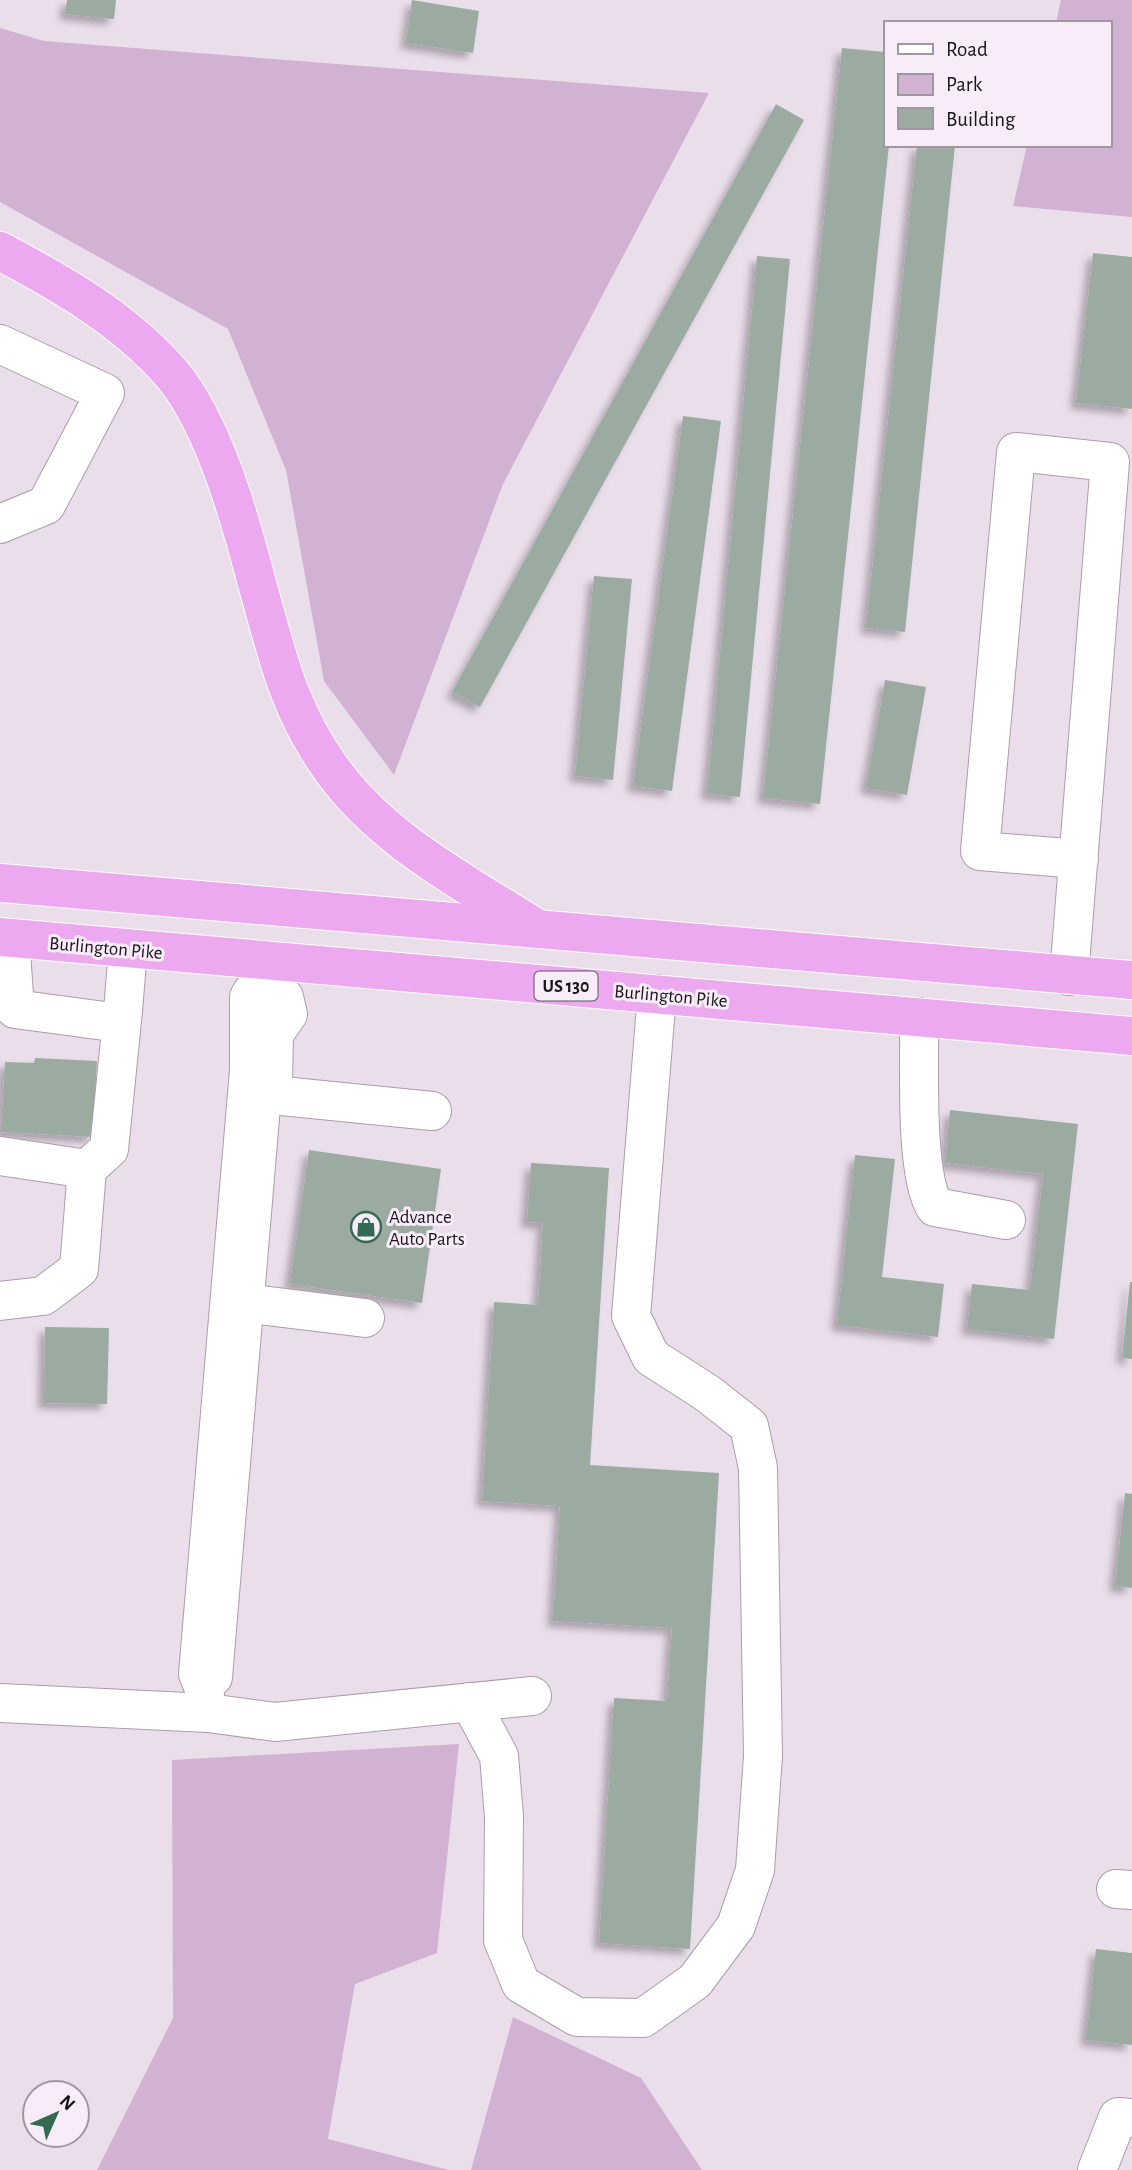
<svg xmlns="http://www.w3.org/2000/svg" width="1132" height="2170" viewBox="0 0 1132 2170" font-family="'Alegreya Sans',sans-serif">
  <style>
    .green { fill: #d1b2d2 }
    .building { fill: #9baba2; filter: url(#shadow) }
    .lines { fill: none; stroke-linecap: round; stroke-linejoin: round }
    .minor-casing { stroke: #aa9eaa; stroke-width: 40 }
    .highway-casing { stroke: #fff; stroke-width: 40 }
    .minor { stroke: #fff; stroke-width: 38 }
    .highway { stroke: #eca9ef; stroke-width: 38 }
    .labels { text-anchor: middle; stroke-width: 6; stroke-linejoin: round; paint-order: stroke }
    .shield { fill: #f8ecf9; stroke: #5d565d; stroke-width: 2 }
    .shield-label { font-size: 18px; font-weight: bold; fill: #1a151a }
    .street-label { font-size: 19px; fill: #1a151a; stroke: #f8ecf9 }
    .poi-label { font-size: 19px; fill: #1a151a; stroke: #f8ecf9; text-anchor: start }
  </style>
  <defs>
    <filter id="shadow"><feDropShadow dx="-6" dy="6" stdDeviation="3.5" flood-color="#0004"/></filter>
  </defs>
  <rect width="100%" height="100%" fill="#ebdeeb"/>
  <g class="green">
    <path d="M1061 0H1132V217L1013 206 1027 145H1109V23H1056Z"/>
    <path d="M0 28 44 41 709 93 503 484 394 775 324 681 286 470 228 329 0 202Z"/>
    <path d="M459 1744 437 1953 355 1984 328 2139 449 2170H97L173 2018 172 1760Z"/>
    <path d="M513 2017 641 2078 702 2170H471Z"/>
  </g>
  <g class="building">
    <path d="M67 0H116L114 19 65 14Z"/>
    <path d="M412 0 479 11 473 53 406 43Z"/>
    <path d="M842 48 885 52V145H889L820 804 763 798Z"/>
    <path d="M776 104 804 120 480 707 452 692Z"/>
    <path d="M917 145H955L905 632 866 628Z"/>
    <path d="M1093 253 1132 257V409L1076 403Z"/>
    <path d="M757 256 790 259 740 797 707 794Z"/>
    <path d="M683 416 721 421 672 791 633 786Z"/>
    <path d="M594 576 632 579 613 780 575 776Z"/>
    <path d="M885 680 926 687 907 795 866 788Z"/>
    <path d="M35 1058 97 1061 93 1137 1 1132 5 1062 34 1063Z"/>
    <path d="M950 1110 1078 1124 1054 1339 967 1329 972 1284 1030 1290 1043 1174 945 1163Z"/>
    <path d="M309 1150 441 1169 422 1303 290 1284Z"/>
    <path d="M855 1155 895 1159 882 1277 944 1284 938 1337 837 1325Z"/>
    <path d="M531 1163 609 1168 590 1465 719 1473 690 1949 599 1943 614 1698 667 1701 672 1628 553 1621 560 1506 482 1501 494 1302 538 1305 543 1223 527 1222Z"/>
    <path d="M1130 1282H1132V1359L1122 1358Z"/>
    <path d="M45 1327 109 1328 107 1404 44 1403Z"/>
    <path d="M1125 1493 1132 1494V1588L1115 1586Z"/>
    <path d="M1096 1949 1132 1953V2045L1086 2040Z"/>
  </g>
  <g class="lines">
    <g class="minor-casing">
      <g id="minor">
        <path d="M0 344 105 393 46 505 0 524"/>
        <path d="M10 938 15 1009 112 1022 123 1011 128 949"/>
        <path d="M1069 976 1110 462 1016 452 980 851 1079 859"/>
        <path d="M919 1017C920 1061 914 1173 935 1207L1006 1220"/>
        <path d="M262 1094 432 1111"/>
        <path d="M0 1156 87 1169 109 1149 123 1011"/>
        <path d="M0 1301 43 1296 79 1269 87 1169"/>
        <path d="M244 1303 365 1318"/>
        <path d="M470 1702 499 1756 504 1817 503 1940 521 1984 577 2017 643 2018 695 1981 736 1926 755 1870 763 1756 758 1468 749 1426 707 1393 651 1357 631 1316 657 994"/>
        <path d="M0 1703 208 1713 203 1686 198 1674 249 1070V997L252 992 270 986 284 997 288 1014 274 1034 273 1083 262 1094 213 1677 203 1686"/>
        <path d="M208 1713 275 1722 532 1696"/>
        <path d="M1116 1889 1132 1890"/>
        <path d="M1097 2170 1118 2117 1132 2118"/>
      </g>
    </g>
    <g class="highway-casing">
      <g id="highway">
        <path d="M0 251C62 284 124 319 171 373 214 423 241 522 258 587 277 654 288 708 330 767 380 839 464 882 536 928"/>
        <path d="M0 883 1132 980"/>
        <path d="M0 937 1132 1036"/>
      </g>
    </g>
    <use href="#minor" class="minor"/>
    <use href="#highway" class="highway"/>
  </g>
  <defs>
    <g id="shop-ring" transform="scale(1.575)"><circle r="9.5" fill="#f8ecf9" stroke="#346a51" stroke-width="1.5"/><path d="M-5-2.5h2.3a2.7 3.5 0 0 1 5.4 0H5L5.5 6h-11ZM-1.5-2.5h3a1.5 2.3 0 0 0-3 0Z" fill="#346a51"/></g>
  </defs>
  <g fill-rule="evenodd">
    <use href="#shop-ring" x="366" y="1227"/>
  </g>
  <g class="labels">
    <rect class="shield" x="534.5" y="971.5" width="63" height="29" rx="5"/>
    <g class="shield-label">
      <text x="566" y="992">US 130</text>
    </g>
    <g class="street-label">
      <text transform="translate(106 947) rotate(5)" y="7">Burlington Pike</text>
      <text transform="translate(671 995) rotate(5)" y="7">Burlington Pike</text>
    </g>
    <g class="poi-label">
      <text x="389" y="1223">Advance<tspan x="389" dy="22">Auto Parts</tspan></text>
    </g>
  </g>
  <rect x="884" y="21" width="228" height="126" fill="#f8ecf9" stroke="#9f96a0" stroke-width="2"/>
  <rect x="898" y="44" width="35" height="10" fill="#ffffff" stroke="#9f96a0" stroke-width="2"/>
  <text x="946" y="56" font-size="21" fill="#1a151a">Road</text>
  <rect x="898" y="74" width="35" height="21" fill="#d1b2d2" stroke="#9f96a0" stroke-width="2"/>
  <text x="946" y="91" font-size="21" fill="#1a151a">Park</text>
  <rect x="898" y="108" width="35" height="21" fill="#9baba2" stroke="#9f96a0" stroke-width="2"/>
  <text x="946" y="126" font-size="21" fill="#1a151a">Building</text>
  <g transform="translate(56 2114) rotate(45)"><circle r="33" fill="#f8ecf9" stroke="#9f96a0" stroke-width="2"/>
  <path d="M0-5L12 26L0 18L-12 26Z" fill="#346a51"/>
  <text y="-10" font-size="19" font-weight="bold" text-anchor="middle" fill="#1a151a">N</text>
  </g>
</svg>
